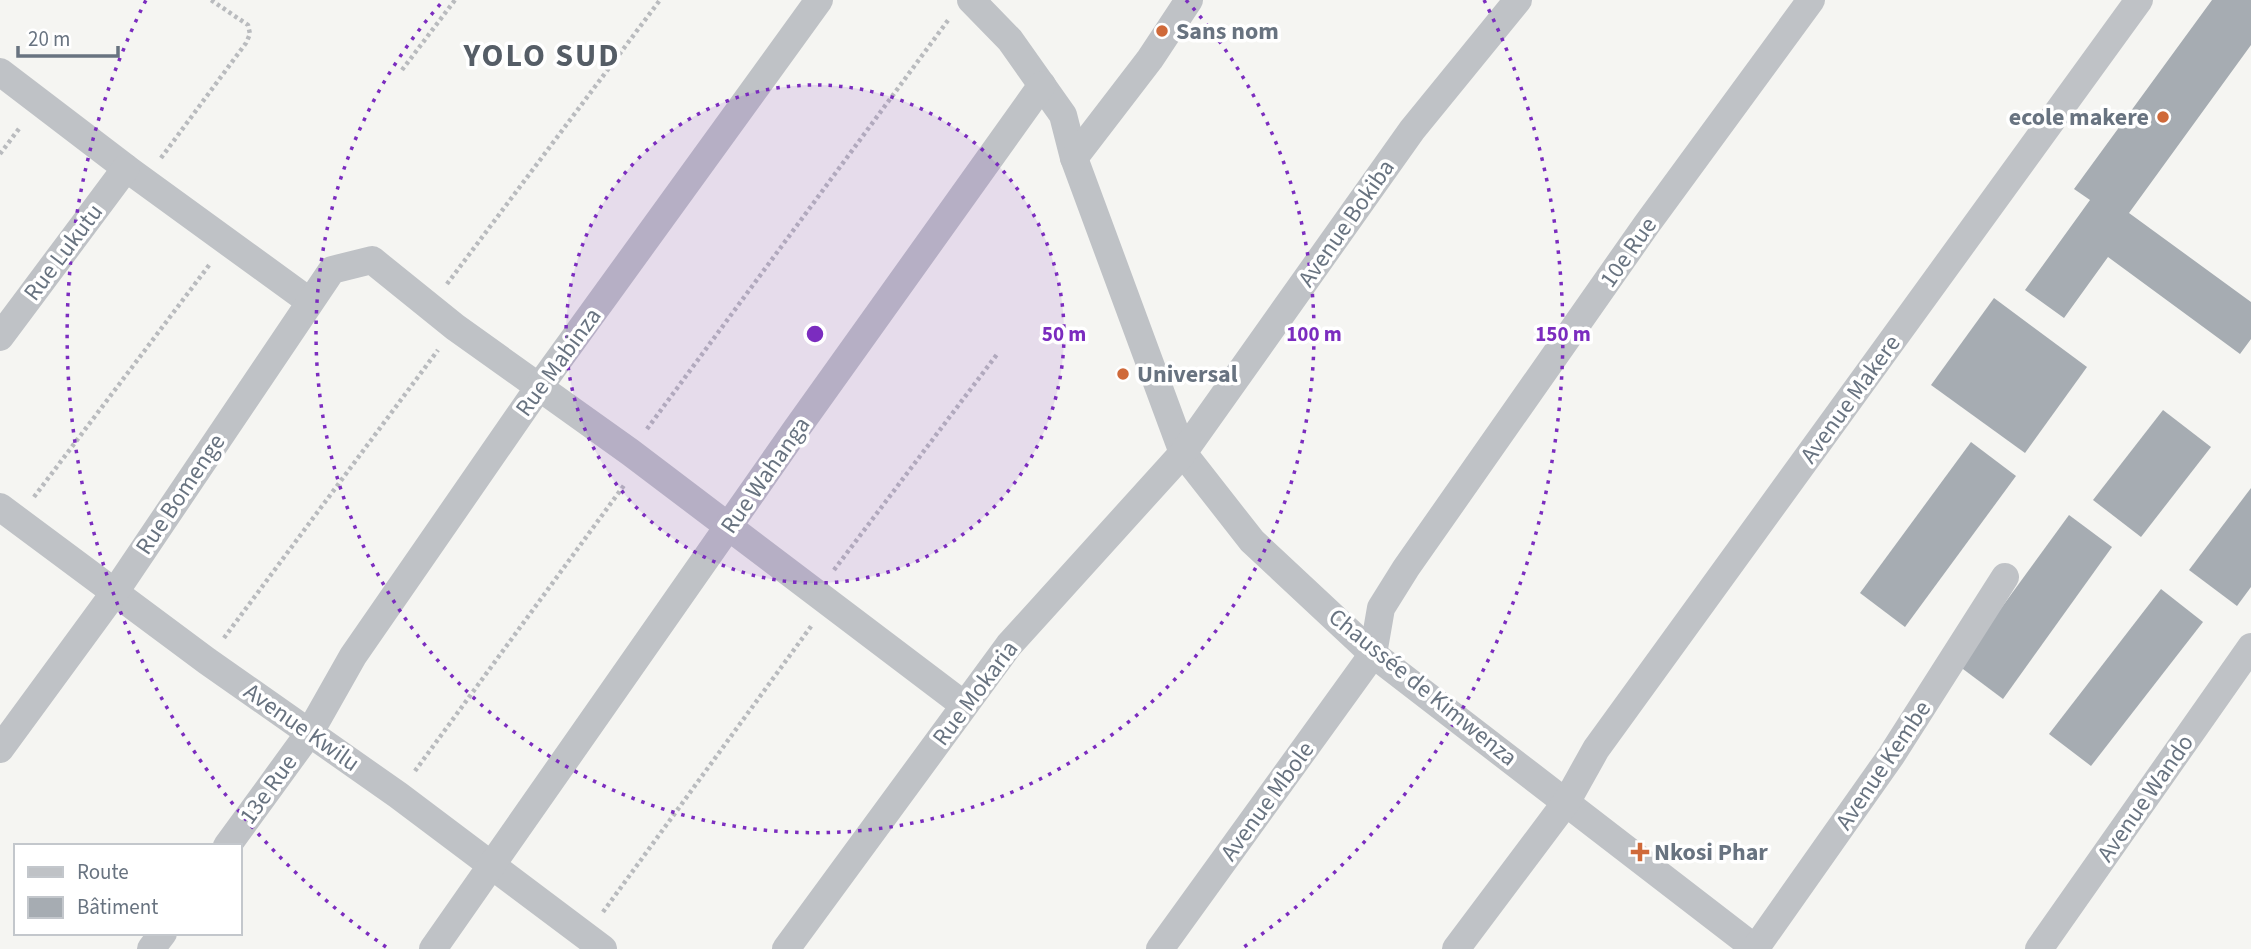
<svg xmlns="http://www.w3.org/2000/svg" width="2251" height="949" viewBox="0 0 2251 949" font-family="'Source Sans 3',sans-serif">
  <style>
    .building { fill: #a6acb2 }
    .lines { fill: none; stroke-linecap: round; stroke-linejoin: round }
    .path { stroke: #b9bbbe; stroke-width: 4.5; stroke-dasharray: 3.5 3.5; stroke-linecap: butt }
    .street { stroke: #bfc2c6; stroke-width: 28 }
    .ring { fill: none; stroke: #7b2cbf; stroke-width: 3.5; stroke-dasharray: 3.5 7 }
    .poi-dot { fill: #cf6939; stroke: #fff; stroke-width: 2.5 }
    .labels { text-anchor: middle; stroke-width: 7; stroke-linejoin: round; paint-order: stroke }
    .poi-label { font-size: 24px; font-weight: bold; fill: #687380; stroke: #fff; text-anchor: start }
    .street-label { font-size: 24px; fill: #687380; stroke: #fff }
    .district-label { font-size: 32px; font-weight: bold; letter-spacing: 2px; fill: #555d66; stroke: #fff }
    .centre { fill: #7b2cbf; stroke: #fff; stroke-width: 3.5 }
    .ring-label { font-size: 21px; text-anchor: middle; font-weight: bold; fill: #7b2cbf; stroke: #fff; stroke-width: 7; stroke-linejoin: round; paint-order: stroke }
  </style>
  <rect width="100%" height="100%" fill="#f5f5f2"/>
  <g class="building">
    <path d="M2212 0H2251V45L2129 213 2251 302V339L2240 354 2108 257 2064 318 2025 290 2090 200 2074 189Z"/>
    <path d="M1994 298 2087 367 2025 453 1931 385Z"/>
    <path d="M2163 410 2211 447 2141 537 2093 500Z"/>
    <path d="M1971 442 2016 476 1905 627 1860 593Z"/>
    <path d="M2251 488V587L2237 606 2189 570Z"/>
    <path d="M2069 515 2112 547 2003 699 1959 666Z"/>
    <path d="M2161 589 2203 622 2091 766 2049 734Z"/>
  </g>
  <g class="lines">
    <g class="path">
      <path d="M402 70 455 0"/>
      <path d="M0 154 21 126"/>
      <path d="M161 158 246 43 250 34 248 25 211 0"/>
      <path d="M447 284 660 0"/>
      <path d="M647 429 949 19"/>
      <path d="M34 497 210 264"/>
      <path d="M834 570 998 353"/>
      <path d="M224 638 438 350"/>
      <path d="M415 771 625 484"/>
      <path d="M603 912 812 625"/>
    </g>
    <g class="street">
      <path d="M971 0 1010 40 1063 115 1074 158 1183 453 1252 541 1373 654 1756 949"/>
      <path d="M0 72 126 168 309 301"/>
      <path d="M1074 158 1150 59 1189 0"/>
      <path d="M0 337 126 168"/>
      <path d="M0 507 207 661 398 795 603 949"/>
      <path d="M0 749 115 592 332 270 372 260 455 327 630 452 964 705"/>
      <path d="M227 846 310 732 353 656 539 387 819 0"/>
      <path d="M151 949 163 933"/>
      <path d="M433 949 795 431 1042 85"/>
      <path d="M786 949 1009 645 1183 453 1412 130 1518 0"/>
      <path d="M1160 949 1373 654 1381 608 1406 568 1647 224 1811 0"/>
      <path d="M1456 949 1567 801 1596 749 2139 0"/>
      <path d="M1755 949 1891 756 2005 577"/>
      <path d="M2039 949 2251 647"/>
    </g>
  </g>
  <circle cx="815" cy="334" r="249" fill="#7b2cbf" fill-opacity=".12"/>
  <g class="ring">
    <circle cx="815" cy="334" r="249"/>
    <path d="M1186 0A499 499 0 1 1 444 0"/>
    <path d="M386 947A748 748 0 0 1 146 0M1484 0A748 748 0 0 1 1244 947"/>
  </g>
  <g class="poi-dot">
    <circle cx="1162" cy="31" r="7"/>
    <circle cx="2163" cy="117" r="7"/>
    <circle cx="1123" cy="374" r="7"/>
    <path d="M1636.5 841.5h7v7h7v7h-7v7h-7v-7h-7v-7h7z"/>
  </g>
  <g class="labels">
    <g class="poi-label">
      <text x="1176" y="39">Sans nom</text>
      <text x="2149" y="125" text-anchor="end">ecole makere</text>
      <text x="1137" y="382">Universal</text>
      <text x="1654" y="860">Nkosi Phar</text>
    </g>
    <g class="street-label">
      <text transform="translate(1346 223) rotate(-55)" y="8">Avenue Bokiba</text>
      <text transform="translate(63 252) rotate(-53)" y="8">Rue Lukutu</text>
      <text transform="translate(1628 252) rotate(-55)" y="8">10e Rue</text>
      <text transform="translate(558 362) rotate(-54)" y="8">Rue Mabinza</text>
      <text transform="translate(1850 399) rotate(-54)" y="8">Avenue Makere</text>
      <text transform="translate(765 475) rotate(-55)" y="8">Rue Wahanga</text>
      <text transform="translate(180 494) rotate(-56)" y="8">Rue Bomenge</text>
      <text transform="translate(1423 687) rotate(39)" y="8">Chaussée de Kimwenza</text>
      <text transform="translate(975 693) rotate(-53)" y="8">Rue Mokaria</text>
      <text transform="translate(302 727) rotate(35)" y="8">Avenue Kwilu</text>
      <text transform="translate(1883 765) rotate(-56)" y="8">Avenue Kembe</text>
      <text transform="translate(268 789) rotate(-54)" y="8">13e Rue</text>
      <text transform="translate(2145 798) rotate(-55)" y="8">Avenue Wando</text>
      <text transform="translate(1267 801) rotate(-54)" y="8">Avenue Mbole</text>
    </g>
    <g class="district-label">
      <text x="542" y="66">YOLO SUD</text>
    </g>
  </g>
  <circle cx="815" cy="334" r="10" class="centre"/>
  <g class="ring-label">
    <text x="1064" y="341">50 m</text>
    <text x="1314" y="341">100 m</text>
    <text x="1563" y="341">150 m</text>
  </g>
  <rect x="14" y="844" width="228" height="91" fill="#ffffff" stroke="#c3c7cc" stroke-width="2"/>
  <rect x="28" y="867" width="35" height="10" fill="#bfc2c6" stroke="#c3c7cc" stroke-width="2"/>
  <text x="77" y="879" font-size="21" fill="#687380">Route</text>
  <rect x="28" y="897" width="35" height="21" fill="#a6acb2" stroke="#c3c7cc" stroke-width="2"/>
  <text x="77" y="914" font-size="21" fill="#687380">Bâtiment</text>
  <path d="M18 46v10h100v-10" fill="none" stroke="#687380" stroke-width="3.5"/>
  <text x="28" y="46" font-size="21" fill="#687380" stroke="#ffffff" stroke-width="5" paint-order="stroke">20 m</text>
</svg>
